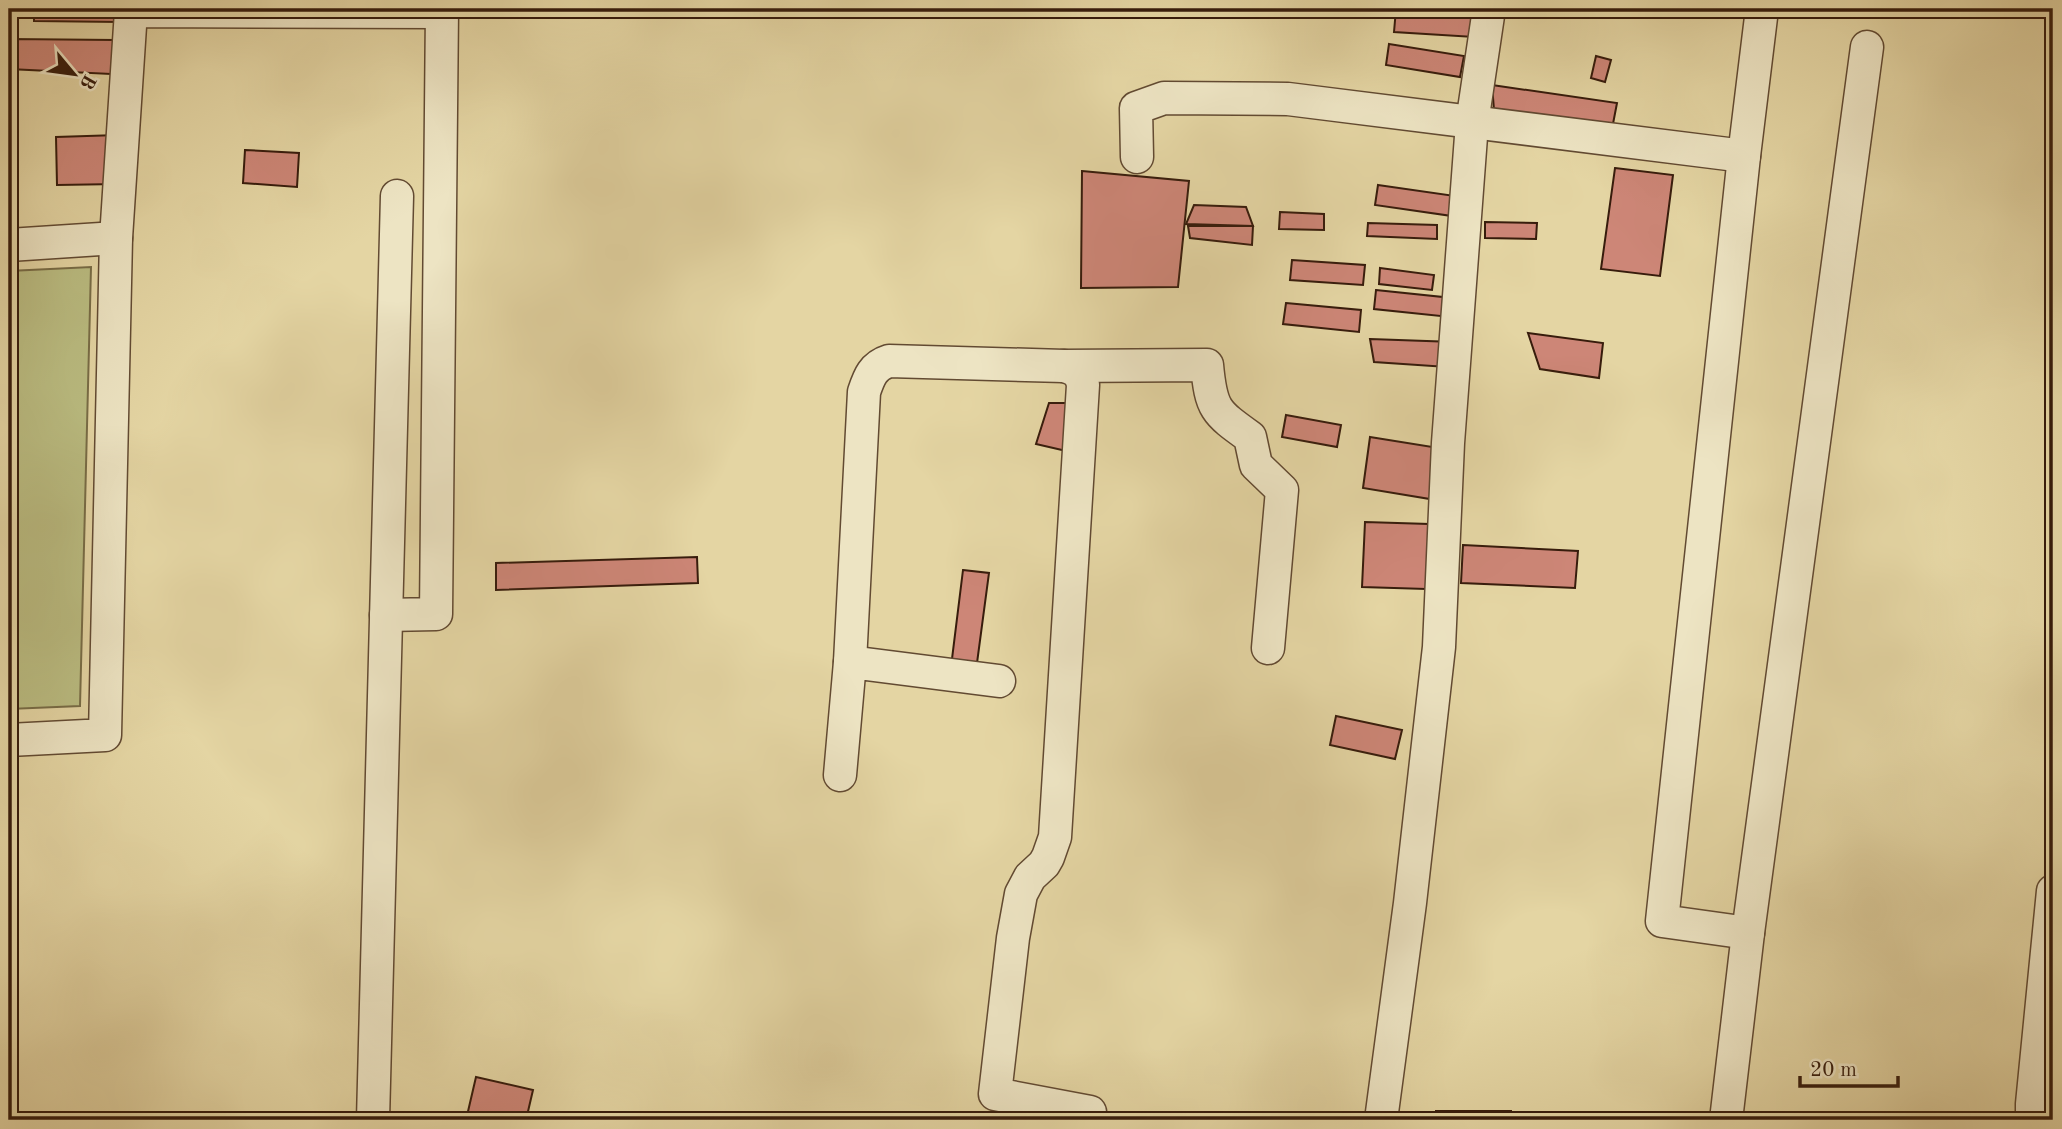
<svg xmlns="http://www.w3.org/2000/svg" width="2062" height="1129" viewBox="0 0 2062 1129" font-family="'Old Standard TT',serif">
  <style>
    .green { fill: #babc81; stroke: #786c46; stroke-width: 2 }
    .building { fill: #cd8677; stroke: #371c0c; stroke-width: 2 }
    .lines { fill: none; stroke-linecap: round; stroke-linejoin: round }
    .minor-casing { stroke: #624a32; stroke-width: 35 }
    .minor { stroke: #ede4c3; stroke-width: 32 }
  </style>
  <rect width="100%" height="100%" fill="#e4d5a3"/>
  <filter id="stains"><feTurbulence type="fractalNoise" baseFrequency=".00286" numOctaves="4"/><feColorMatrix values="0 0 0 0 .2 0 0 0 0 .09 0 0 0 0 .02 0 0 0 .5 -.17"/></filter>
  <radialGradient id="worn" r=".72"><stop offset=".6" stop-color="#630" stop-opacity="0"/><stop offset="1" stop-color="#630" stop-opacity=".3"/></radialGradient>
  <path class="green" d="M91 267 80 706 9 709V271Z"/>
  <g class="building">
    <path d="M34 9H122L121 22 34 21Z"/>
    <path d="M1396 9H1476L1474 37 1394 32Z"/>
    <path d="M9 39 115 40 111 74 9 69Z"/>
    <path d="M1389 44 1464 56 1460 77 1386 65Z"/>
    <path d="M1596 56 1611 60 1605 82 1591 78Z"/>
    <path d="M1492 85 1617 103 1612 129 1494 110Z"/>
    <path d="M118 135V184L57 185 56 137Z"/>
    <path d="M245 150 299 153 297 187 243 183Z"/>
    <path d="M1615 168 1673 175 1660 276 1601 269Z"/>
    <path d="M1082 171 1189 181 1178 287 1081 288Z"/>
    <path d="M1378 185 1455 196 1452 216 1375 205Z"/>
    <path d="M1194 205 1246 207 1253 226 1186 224Z"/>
    <path d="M1280 212 1324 214V230L1279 229Z"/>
    <path d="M1485 222 1537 223 1536 239 1485 238Z"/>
    <path d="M1368 223 1437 225V239L1367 236Z"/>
    <path d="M1188 226H1253L1252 245 1190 238Z"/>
    <path d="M1292 260 1365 265 1363 285 1290 280Z"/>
    <path d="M1380 268 1434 275 1432 290 1379 284Z"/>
    <path d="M1376 290 1452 298 1450 317 1374 309Z"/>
    <path d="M1286 303 1361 310 1359 332 1283 324Z"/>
    <path d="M1528 333 1603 343 1599 378 1540 369Z"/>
    <path d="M1370 339 1454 342 1447 367 1374 362Z"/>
    <path d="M1049 403H1080L1075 453 1036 444Z"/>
    <path d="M1286 415 1341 425 1337 447 1282 437Z"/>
    <path d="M1370 437 1445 449 1436 500 1363 488Z"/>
    <path d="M1365 522 1429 524 1426 589 1362 587Z"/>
    <path d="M1463 545 1578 551 1575 588 1461 583Z"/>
    <path d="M697 557 698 583 496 590V563Z"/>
    <path d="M963 570 989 573 977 663 952 659Z"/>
    <path d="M1336 716 1402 730 1395 759 1330 745Z"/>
    <path d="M476 1077 533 1090 526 1120H466Z"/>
    <rect x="1436" y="1111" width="75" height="9"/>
    <path d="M682 1114 715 1118V1120H681Z"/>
  </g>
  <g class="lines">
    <g class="minor-casing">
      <g id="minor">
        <path d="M1137 157 1136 108 1164 98 1288 99 1744 156"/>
        <path d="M9 245 116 238"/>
        <path d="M1064 366 1207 365C1211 409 1215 412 1250 437L1256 465 1282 490 1268 648"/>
        <path d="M386 615 436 614 442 9"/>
        <path d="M850 662 864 392C869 377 873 366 889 361L1064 366C1076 369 1081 374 1083 385L1055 837 1048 857 1044 864 1030 877 1021 894 1013 938 995 1094 1090 1112"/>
        <path d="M9 740 105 735 116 238 131 11 442 12"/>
        <path d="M840 775 850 662 999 681"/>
        <path d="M1748 933 1662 921 1744 156 1762 9"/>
        <path d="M373 1120 397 196"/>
        <path d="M1381 1120 1410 903 1439 647 1448 443 1472 123 1489 9"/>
        <path d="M1726 1120 1748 933 1867 47"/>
        <path d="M2032 1120V1104L2053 891"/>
      </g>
    </g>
    <use href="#minor" class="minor"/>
  </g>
  <rect width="2062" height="1129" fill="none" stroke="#e4d5a3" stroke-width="35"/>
  <rect x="10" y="10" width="2041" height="1108" fill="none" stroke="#371c0c" stroke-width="3.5"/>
  <rect x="18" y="18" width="2027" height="1094" fill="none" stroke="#371c0c" stroke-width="2"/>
  <g transform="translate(74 74) rotate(119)" stroke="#ede4c3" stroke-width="5" paint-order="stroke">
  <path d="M0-5L12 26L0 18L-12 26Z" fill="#371c0c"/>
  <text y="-10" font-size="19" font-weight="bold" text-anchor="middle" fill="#371c0c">B</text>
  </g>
  <path d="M1800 1076v10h98v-10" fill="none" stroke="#371c0c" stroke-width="3.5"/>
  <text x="1810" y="1076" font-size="21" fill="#371c0c" stroke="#ede4c3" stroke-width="5" paint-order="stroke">20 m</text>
  <rect width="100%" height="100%" filter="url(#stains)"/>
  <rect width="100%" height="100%" fill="url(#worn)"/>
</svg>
